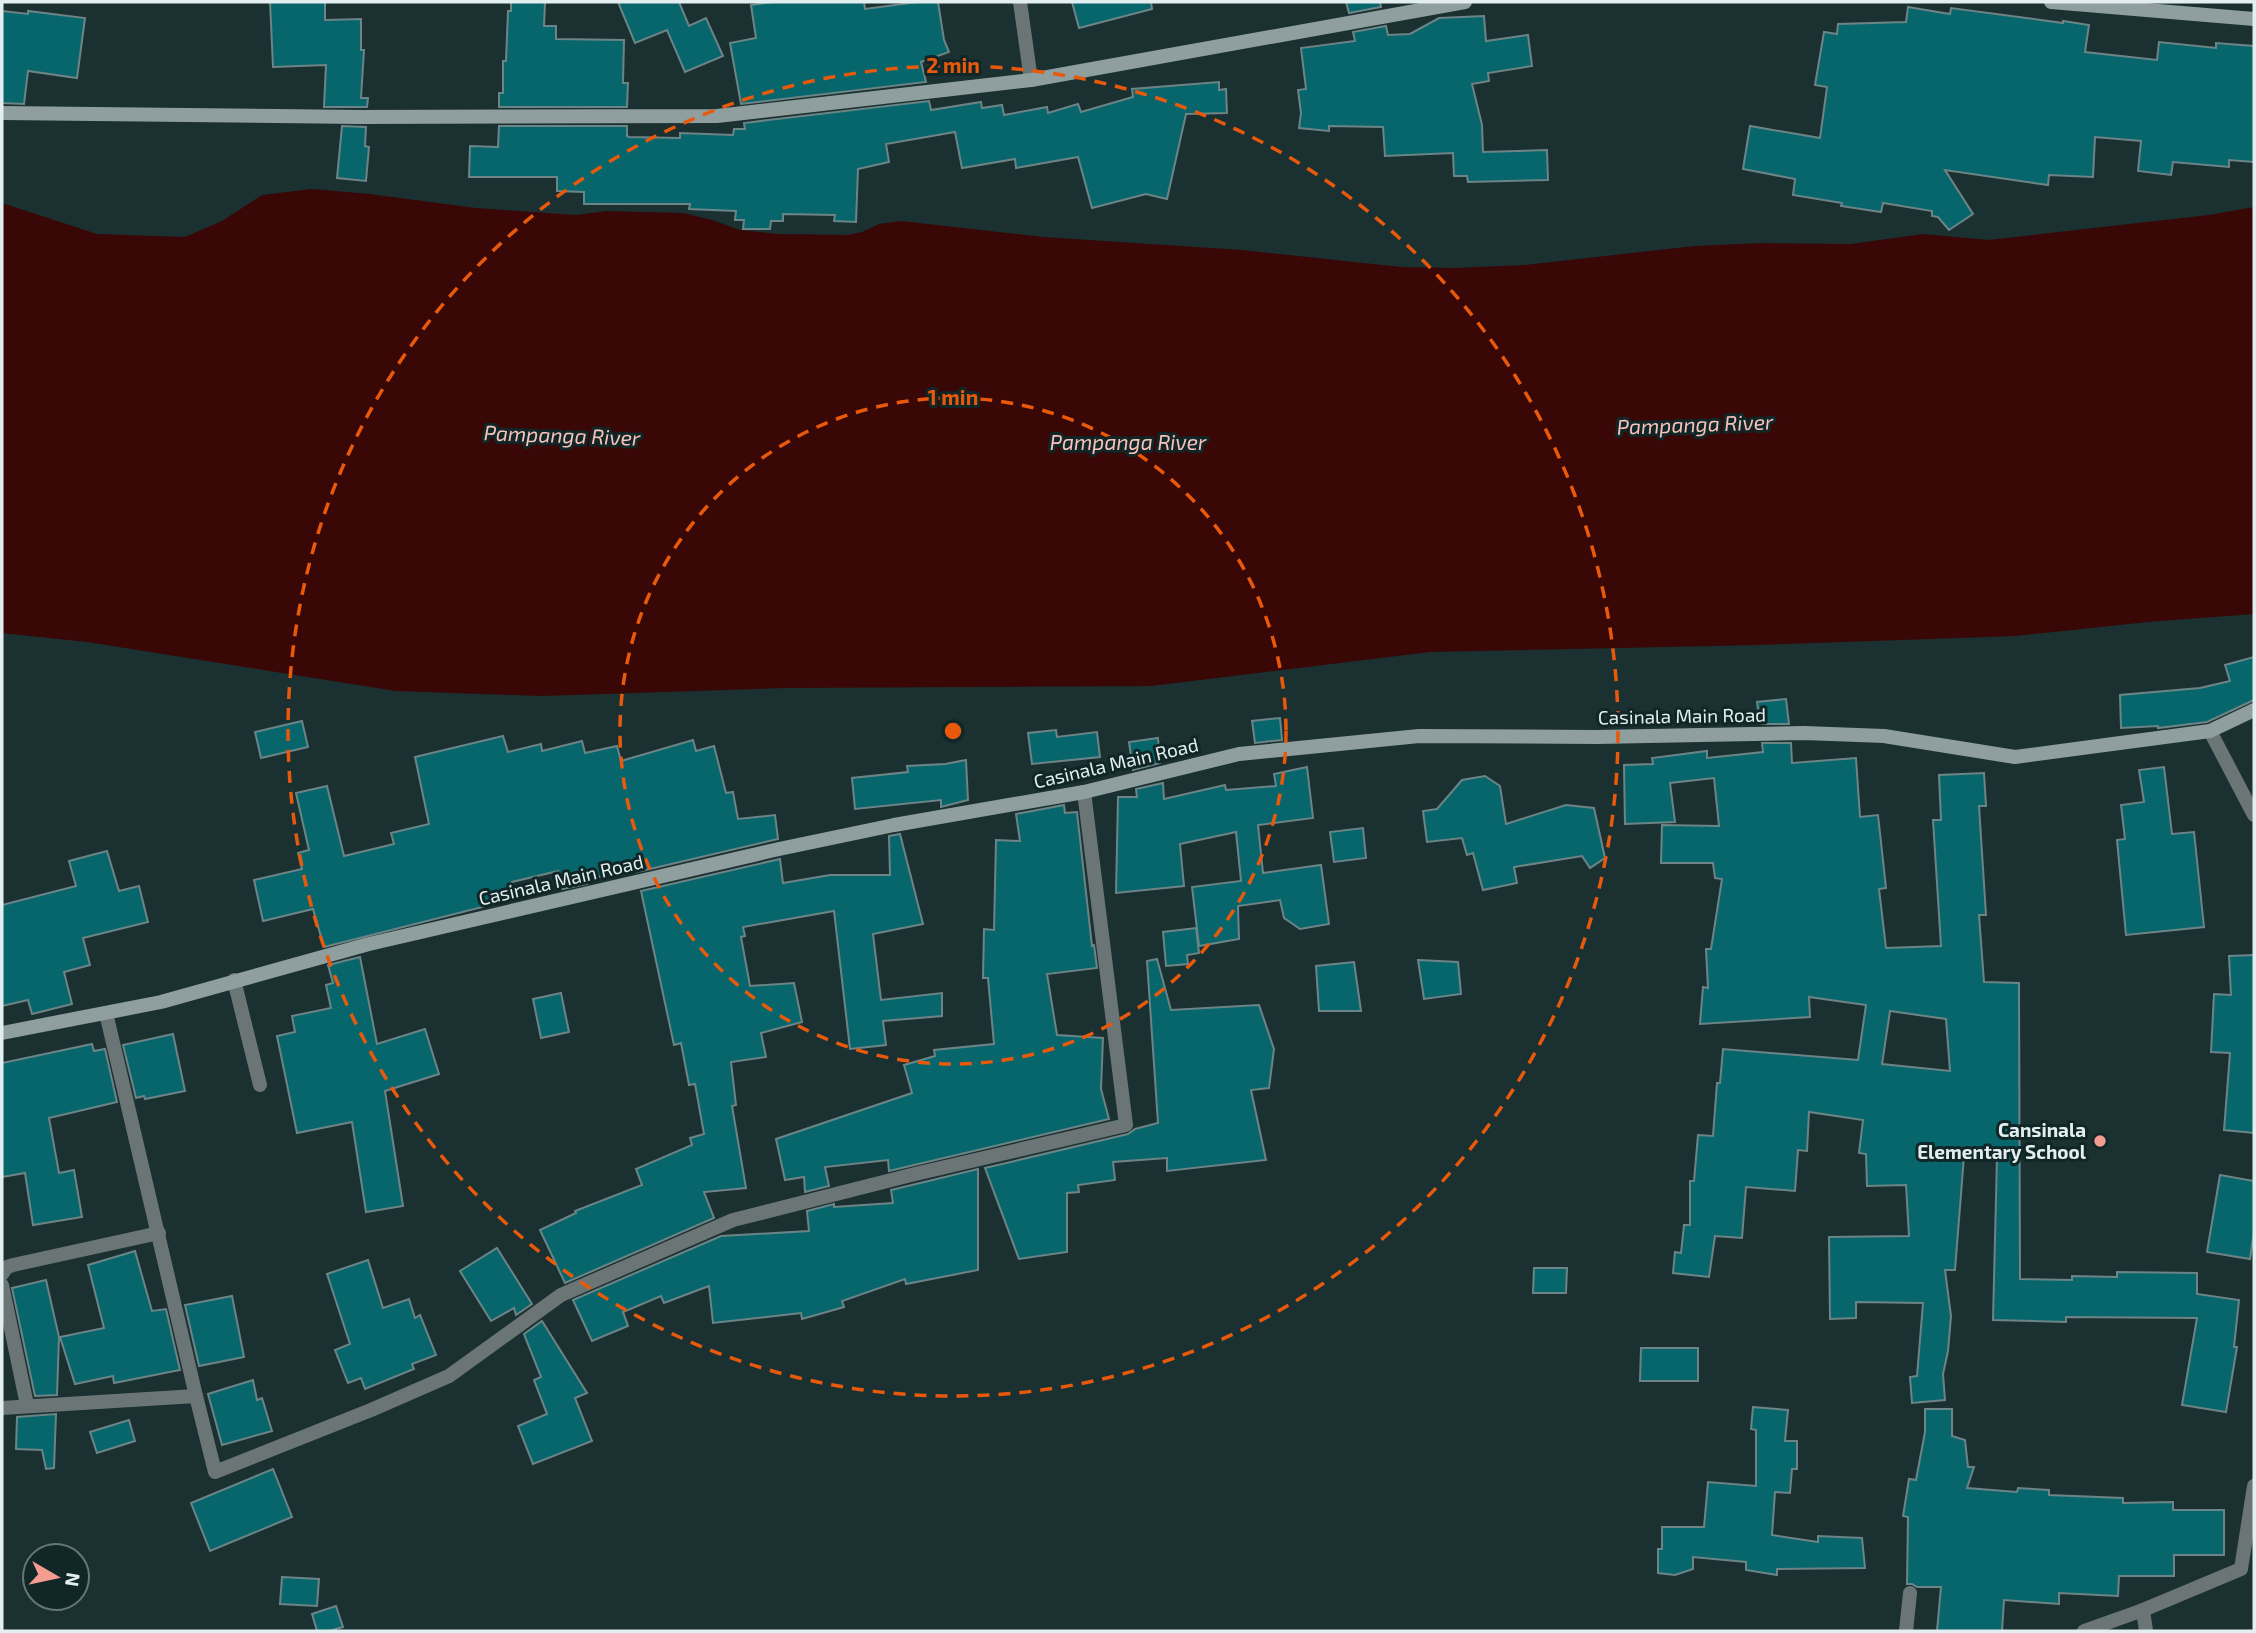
<svg xmlns="http://www.w3.org/2000/svg" width="2256" height="1633" viewBox="0 0 2256 1633" font-family="'Exo 2',sans-serif">
  <style>
    .water { fill: #380706 }
    .building { fill: #07666b; stroke: #6d8486; stroke-width: 2; fill-rule: evenodd }
    .lines { fill: none; stroke-linecap: round; stroke-linejoin: round }
    .street { stroke: #6b7576; stroke-width: 14 }
    .secondary { stroke: #8f9fa0; stroke-width: 14 }
    .ring { fill: none; stroke: #e8590c; stroke-width: 3.5; stroke-dasharray: 12 9 }
    .poi-dot { fill: #f59c91; stroke: #112627; stroke-width: 2.5 }
    .labels { text-anchor: middle; stroke-width: 6; stroke-linejoin: round; paint-order: stroke }
    .street-label { font-size: 19px; fill: #e2eeef; stroke: #112627 }
    .poi-label { font-size: 19px; font-weight: bold; fill: #e2eeef; stroke: #112627; text-anchor: end }
    .water-label { font-size: 21px; font-style: italic; fill: #f9c3bb; stroke: #112627 }
    .centre { fill: #e8590c; stroke: #112627; stroke-width: 3.5 }
    .ring-label { font-size: 21px; text-anchor: middle; font-weight: bold; fill: #e8590c; stroke: #112627; stroke-width: 6; stroke-linejoin: round; paint-order: stroke }
  </style>
  <rect width="100%" height="100%" fill="#1b3031"/>
  <path class="water" d="M312 189 369 194 476 208 576 215 607 211 683 213 712 220 740 230 778 234 848 235 862 232 879 224 901 221 1043 237 1242 250 1401 267 1454 268 1525 265 1695 246 1761 243 1851 244 1923 234 1989 240 2209 215 2254 207V614L2148 622 2016 636 1759 645 1430 652 1151 686 784 688 541 696 396 691 87 642 2 633V203L97 234 185 237 222 221 262 195Z"/>
  <g class="building">
    <path d="M270 2H325V20L361 19V50H364L361 98H368L367 107H324L326 65 273 67Z"/>
    <path d="M511 2H545L544 26H556V39L624 40 623 83H628L627 107H499V93H503V61H506L508 11H511Z"/>
    <path d="M618 2H679L689 26 706 18 723 56 685 72 667 30 635 43Z"/>
    <path d="M773 2H864L865 9 918 2H938L944 40 949 52 921 62 926 82 741 104 730 43 756 38 751 5Z"/>
    <path d="M1072 2H1151L1152 9 1079 28Z"/>
    <path d="M1346 2H1380L1381 7 1349 13Z"/>
    <path d="M1908 7 1950 14 1951 8 2063 23V21L2089 25 2085 52 2157 60 2159 42 2216 48V43L2254 46V162L2229 160V167L2173 162 2171 175 2138 171 2141 141 2095 137 2093 177 2049 175 2048 185 1945 170 1973 214 1949 230 1938 217 1932 216V211L1883 203 1881 212 1841 206 1842 203 1793 195 1795 179 1743 169 1750 126 1820 138 1827 87 1815 85 1824 32 1837 34 1838 24 1906 22Z"/>
    <path d="M2 11 28 14V11L85 18 77 78 28 71 24 104 2 103Z"/>
    <path d="M1484 16 1486 41 1528 35 1532 66 1488 73 1489 81 1472 84 1482 125 1483 152 1547 150 1548 180 1468 182 1467 176H1454L1453 153 1385 156 1383 127 1329 126V131L1299 128 1301 113 1298 90 1306 89 1301 48 1355 41 1353 32 1386 26 1388 35 1410 34 1439 18Z"/>
    <path d="M1219 82V90L1226 89 1227 113 1186 114 1167 199 1146 194 1092 208 1078 157 1016 168 1015 159 962 168 955 132 886 144 889 162 858 169 856 222 834 221 835 215 783 214V221H771L770 229H743L744 220H735L736 211 689 209 690 204H584V192L557 191V177H469L470 146 498 147 499 126H627V136L629 137 680 138V133L733 135 734 129H745L744 123 929 101 931 110 981 102 982 108 1002 105 1004 115 1047 107 1048 113 1078 104 1081 112 1133 97 1132 89Z"/>
    <path d="M342 126 366 127 365 146 369 147 366 181 337 178Z"/>
    <path d="M2254 657V700L2207 722 2158 728V726L2121 728 2120 695 2200 688 2230 681 2225 665Z"/>
    <path d="M1786 699 1789 724H1760L1757 702Z"/>
    <path d="M1280 718 1282 740 1255 743 1252 721Z"/>
    <path d="M302 721 308 747 261 758 255 732Z"/>
    <path d="M1056 730 1057 737 1097 732 1100 757 1032 764 1028 733Z"/>
    <path d="M503 736 508 752 541 744 542 751 582 741 585 753 617 746 621 761 693 740 696 751 714 746 726 793 733 792 738 819 775 815 778 839 637 872 636 868 586 880 587 884 562 889 558 871 512 882 511 883 514 899 324 947 313 909 263 921 254 880 302 869 298 853 309 850 296 793 327 786 344 856 394 844 391 833 429 824 415 757Z"/>
    <path d="M1158 738 1160 763 1133 770 1129 742Z"/>
    <path d="M1762 743H1791L1792 763 1856 758 1860 817 1878 815 1886 888 1879 889 1886 948 1941 946 1933 820H1941L1939 775 1984 773 1986 806H1979L1986 915H1979L1984 982 2019 983 2020 1279 2072 1280V1276L2117 1277V1272L2197 1273V1294L2239 1300 2234 1347H2237L2226 1412 2182 1405 2197 1318 2066 1317V1322L1993 1320 1997 1157 1964 1156 1955 1270H1945L1951 1316 1948 1351 1943 1374 1945 1400 1912 1403 1910 1377 1917 1376 1923 1303 1856 1302V1318L1830 1319 1829 1237 1909 1236 1906 1185 1867 1186 1866 1154 1859 1153 1863 1120 1809 1112 1807 1151 1798 1150 1795 1191 1746 1187 1742 1238 1715 1236 1709 1277 1673 1273 1675 1252 1681 1253 1684 1225H1690V1181H1694L1698 1135 1713 1136 1717 1083H1720L1723 1049 1858 1060 1866 1005 1809 997 1810 1017 1700 1024 1703 987 1708 988 1706 949H1711L1722 879 1715 878 1713 863H1661L1662 825 1719 826 1714 778 1670 783 1675 822 1625 824 1624 765 1653 764 1652 758 1707 751V758L1763 752ZM1890 1011 1946 1019 1950 1071 1882 1064Z"/>
    <path d="M966 760 968 800 941 807V800L855 809 852 778 908 772 907 766 945 764Z"/>
    <path d="M1307 767 1313 818 1258 825 1263 873 1321 865 1329 924 1300 929 1284 918 1280 900 1238 906 1239 939 1199 946 1192 887 1241 881 1236 832 1180 844 1184 886 1116 893 1118 797H1137L1136 789 1163 783 1164 799 1225 785 1226 790 1276 786 1274 774Z"/>
    <path d="M2164 767 2172 834 2194 832 2204 927 2126 935 2117 840 2125 839 2121 805 2144 802 2139 770Z"/>
    <path d="M1485 776 1500 786 1506 824 1566 805 1594 808 1605 858 1590 868 1582 856 1514 867 1517 883 1483 890 1473 853 1467 855 1462 838 1427 842 1423 811 1437 809 1462 780Z"/>
    <path d="M1064 805 1065 813 1077 812 1092 946 1094 945 1097 968 1047 974 1057 1035 1103 1038 1101 1089 1109 1119 889 1171 888 1160 825 1167 829 1186 805 1192 804 1177 785 1180 776 1139 912 1093 904 1065 935 1056 934 1050 994 1044 988 978H983L984 929 994 930 996 840 1020 841 1016 814Z"/>
    <path d="M1363 828 1366 858 1334 862 1330 832Z"/>
    <path d="M900 834 923 924 873 934 881 1000 942 993V1016L883 1021 886 1045 850 1049 834 911 743 927 745 936 741 937 750 986 794 983 802 1022 761 1033 766 1057 731 1062 736 1105 732 1106 746 1188 704 1192 714 1218 565 1283 540 1230 576 1213 575 1211 642 1185 636 1169 692 1145 690 1138 704 1134 695 1084 689 1085 681 1043 674 1045 641 891 780 859 783 883 830 875H890L889 836Z"/>
    <path d="M107 851 119 891 139 886 148 922 83 938 90 965 64 972 72 1004 32 1014 28 1000 2 1006V905L76 886 69 861Z"/>
    <path d="M1196 928 1199 953 1187 955 1188 964 1166 966 1163 932Z"/>
    <path d="M2254 955V1133L2224 1130 2230 1053 2211 1052 2214 994 2231 995 2229 956Z"/>
    <path d="M360 957 377 1044 425 1029 439 1074 385 1091 403 1206 366 1212 352 1122 297 1133 277 1036 295 1032 292 1016 331 1008 326 985 333 983 328 965Z"/>
    <path d="M1157 959 1171 1010 1259 1005 1274 1049 1269 1088 1251 1090 1266 1160 1167 1171V1158L1113 1162 1115 1180 1078 1185 1079 1192 1067 1193V1252L1019 1259 985 1168 1128 1134 1135 1129 1158 1123 1147 961Z"/>
    <path d="M1418 960 1458 962 1461 994 1424 999Z"/>
    <path d="M1354 962 1361 1011H1319L1316 966Z"/>
    <path d="M561 993 569 1032 541 1038 533 999Z"/>
    <path d="M173 1034 185 1091 145 1099 144 1096 136 1098 123 1045Z"/>
    <path d="M92 1044 94 1051 105 1049 117 1102 49 1118 59 1173 74 1170 82 1217 33 1225 25 1173 2 1177V1063Z"/>
    <path d="M978 1169V1270L906 1284 905 1279 842 1301 844 1307 802 1319 801 1313 713 1323 709 1286 664 1303 661 1296 623 1312 628 1326 592 1341 573 1300 721 1236 809 1231 807 1211 834 1204V1207L893 1203 891 1190Z"/>
    <path d="M2220 1175 2254 1181V1232L2250 1259 2207 1252Z"/>
    <path d="M497 1248 532 1304 516 1315 514 1308 491 1321 460 1271Z"/>
    <path d="M135 1251 152 1311 166 1309 180 1370 114 1383 113 1376 75 1384 60 1337 104 1328 88 1265Z"/>
    <path d="M368 1260 383 1308 409 1299 415 1318 420 1315 436 1355 412 1364 414 1369 365 1389 361 1378 348 1383 335 1350 350 1344 327 1274Z"/>
    <path d="M1534 1268H1567L1566 1293H1533Z"/>
    <path d="M46 1280 59 1337 57 1395 35 1396 12 1288Z"/>
    <path d="M232 1296 244 1357 199 1366 185 1305Z"/>
    <path d="M542 1321 587 1393 575 1398 592 1441 533 1464 518 1426 547 1414 534 1380 541 1377 524 1334Z"/>
    <path d="M1641 1348H1698V1381H1640Z"/>
    <path d="M253 1380 257 1400 262 1398 272 1431 222 1445 208 1394Z"/>
    <path d="M1753 1407 1788 1410 1785 1441H1797V1469H1792L1790 1493 1775 1492 1772 1535 1818 1542V1536L1862 1538 1865 1568 1777 1569V1575L1746 1570V1562L1693 1557V1569L1675 1575 1658 1573V1549H1662V1527H1704L1708 1482 1756 1486V1430L1751 1429Z"/>
    <path d="M1925 1409H1952V1436L1965 1440 1968 1467H1974L1967 1488 2017 1492 2018 1488 2049 1490V1495L2123 1498V1503L2173 1502V1510H2224V1555H2174V1576H2119L2118 1596 2059 1593V1604L2004 1600 2002 1631H1937L1941 1587H1917L1912 1584H1907L1908 1517 1903 1516 1909 1479 1916 1480 1925 1432Z"/>
    <path d="M56 1414 54 1468 46 1469 42 1450 16 1449 17 1417Z"/>
    <path d="M129 1420 135 1441 97 1453 90 1432Z"/>
    <path d="M273 1469 292 1517 210 1551 191 1503Z"/>
    <path d="M282 1577 319 1579 317 1606 280 1604Z"/>
    <path d="M336 1606 343 1627 329 1631H317L312 1614Z"/>
  </g>
  <g class="lines">
    <g class="street">
      <path d="M1020 2 1031 80"/>
      <path d="M2210 731 2254 815"/>
      <path d="M234 980 260 1085"/>
      <path d="M106 1013 196 1396"/>
      <path d="M2 1274 7 1267 13 1265 159 1233"/>
      <path d="M2 1285 27 1405"/>
      <path d="M2 1408 196 1396 215 1472 371 1410 449 1376 561 1295 733 1220 915 1174 1126 1125 1084 792"/>
      <path d="M1906 1631 1910 1593"/>
      <path d="M2084 1631 2143 1610"/>
      <path d="M2146 1631 2143 1610 2241 1569 2254 1486"/>
    </g>
    <g class="secondary">
      <path d="M2051 2 2254 19"/>
      <path d="M2 113 359 117 717 116 1031 80 1465 2"/>
      <path d="M2 1033 161 1002 369 944 779 849 894 825 1084 792 1239 754 1419 736 1597 737 1804 733 1884 736 2015 757 2210 731 2254 710"/>
    </g>
  </g>
  <g class="ring">
    <circle cx="953" cy="731" r="333"/>
    <circle cx="953" cy="731" r="665"/>
  </g>
  <circle class="poi-dot" cx="2100" cy="1141" r="7"/>
  <g class="labels">
    <g class="street-label">
      <text transform="translate(1682 716) rotate(-1)" y="7">Casinala Main Road</text>
      <text transform="translate(1116 763) rotate(-13)" y="7">Casinala Main Road</text>
      <text transform="translate(561 880) rotate(-13)" y="7">Casinala Main Road</text>
    </g>
    <g class="poi-label">
      <text x="2086" y="1137">Cansinala<tspan x="2086" dy="22">Elementary School</tspan></text>
    </g>
    <g class="water-label">
      <text transform="translate(1695 425) rotate(-2)" y="7">Pampanga River</text>
      <text transform="translate(562 436) rotate(2)" y="7">Pampanga River</text>
      <text x="1128" y="450">Pampanga River</text>
    </g>
  </g>
  <circle cx="953" cy="731" r="10" class="centre"/>
  <g class="ring-label">
    <text x="953" y="73">2 min</text>
    <text x="953" y="405">1 min</text>
  </g>
  <rect width="2256" height="1633" fill="none" stroke="#e2eeef" stroke-width="7"/>
  <g transform="translate(56 1577) rotate(99)"><circle r="33" fill="#112627" stroke="#657677" stroke-width="2"/>
  <path d="M0-5L12 26L0 18L-12 26Z" fill="#f59c91"/>
  <text y="-10" font-size="19" font-weight="bold" text-anchor="middle" fill="#e2eeef">N</text>
  </g>
</svg>
